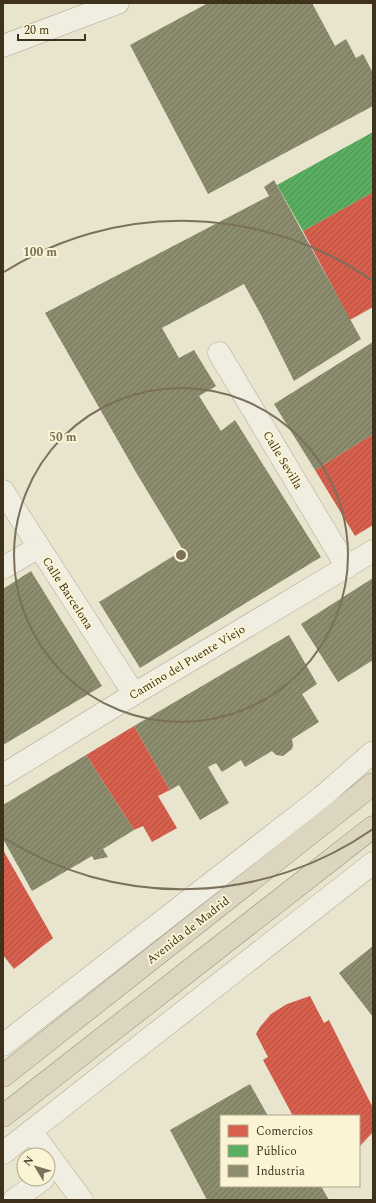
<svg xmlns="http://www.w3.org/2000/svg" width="376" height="1203" viewBox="0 0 376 1203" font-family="Spectral,serif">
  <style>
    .shops { fill: url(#shops-hatch) }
    .public { fill: url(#public-hatch) }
    .industry { fill: url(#industry-hatch) }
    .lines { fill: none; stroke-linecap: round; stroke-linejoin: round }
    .minor-casing { stroke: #aea997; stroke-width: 23 }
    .highway-casing { stroke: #938d7e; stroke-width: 23 }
    .minor { stroke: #f0ede1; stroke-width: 22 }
    .highway { stroke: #dcd5bf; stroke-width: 22 }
    .ring { fill: none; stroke: #7a705b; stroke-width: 2 }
    .labels { text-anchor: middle; stroke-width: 4; stroke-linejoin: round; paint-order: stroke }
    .street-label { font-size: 12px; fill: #3f321d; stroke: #faf4d4 }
    .centre { fill: #7a705b; stroke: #faf4d4; stroke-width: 2 }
    .ring-label { font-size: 12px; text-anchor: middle; font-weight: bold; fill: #7a705b; stroke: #faf4d4; stroke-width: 4; stroke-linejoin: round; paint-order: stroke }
  </style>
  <defs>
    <pattern id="shops-hatch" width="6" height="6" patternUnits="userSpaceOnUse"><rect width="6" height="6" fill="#d6604d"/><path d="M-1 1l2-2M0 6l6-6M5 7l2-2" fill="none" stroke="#af503f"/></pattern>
    <pattern id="public-hatch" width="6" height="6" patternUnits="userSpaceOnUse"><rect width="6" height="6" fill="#5aae61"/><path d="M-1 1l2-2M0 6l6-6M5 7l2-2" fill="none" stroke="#4c8e4f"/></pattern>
    <pattern id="industry-hatch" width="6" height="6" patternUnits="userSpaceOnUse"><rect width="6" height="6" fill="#8c8c6e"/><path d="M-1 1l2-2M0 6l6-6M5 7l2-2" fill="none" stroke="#74735a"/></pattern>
  </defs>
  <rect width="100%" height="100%" fill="#e9e4ce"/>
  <g class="shops">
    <path d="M373 192V307L350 320 303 231Z"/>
    <path d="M373 434V525L355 536 315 470Z"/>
    <path d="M134 726 170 790 158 796 177 828 152 842 143 826 134 830 86 755Z"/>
    <path d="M3 850 53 938 14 969 3 955Z"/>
    <path d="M310 996 324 1023 329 1020 373 1108V1132L359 1147V1116H293L263 1060 268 1057 256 1034 260 1027 271 1014 287 1004Z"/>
  </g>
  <path class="public" d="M373 132V192L303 231 277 185Z"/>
  <g class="industry">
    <path d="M208 3H312L335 46 346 39 356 58 363 54 373 73V106L208 194 130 45Z"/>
    <path d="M274 180 361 339 294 381 261 315 244 284 162 328 179 358 194 350 216 386 199 396 221 431 235 420 321 557 140 668 99 602 183 550 137 474 45 313 269 196 264 187Z"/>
    <path d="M373 342V434L315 470 274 404Z"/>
    <path d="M31 571 102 686 3 745V589Z"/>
    <path d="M373 578V660L338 682 301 624Z"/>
    <path d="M289 635 317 684 302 694 319 722 292 739 293 745 292 749 283 756 276 755 272 751 245 767 241 760 222 772 216 763 208 767 229 803 200 820 179 785 170 790 134 726Z"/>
    <path d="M86 755 134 830 103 849 108 857 94 860 92 856 32 891 3 839V805Z"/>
    <path d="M373 946V1017L339 973Z"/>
    <path d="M250 1084 268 1116H221V1186H321L329 1200H207L170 1130Z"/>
  </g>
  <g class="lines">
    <g class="minor-casing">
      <g id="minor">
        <path d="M3 46 118 3"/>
        <path d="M219 353 347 567"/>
        <path d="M3 491 134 694"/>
        <path d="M3 568 39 547"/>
        <path d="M3 775 134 694 373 551"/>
        <path d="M3 1045 323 796 373 752"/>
        <path d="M31 1131 82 1200"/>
        <path d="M3 1153 373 863"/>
        <path d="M14 1200 43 1179"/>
      </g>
    </g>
    <g class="highway-casing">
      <g id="highway">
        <path d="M3 1076 373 784"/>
        <path d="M3 1116 373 827"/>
      </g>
    </g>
    <use href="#minor" class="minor"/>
    <use href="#highway" class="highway"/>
  </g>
  <g class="ring">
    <circle cx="181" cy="555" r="167"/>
    <path d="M373 829A334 334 0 0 1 4 838M4 272A334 334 0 0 1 373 281"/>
  </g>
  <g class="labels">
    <g class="street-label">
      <text transform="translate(283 460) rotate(59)" y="4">Calle Sevilla</text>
      <text transform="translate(68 593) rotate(57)" y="4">Calle Barcelona</text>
      <text transform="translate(187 662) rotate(-31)" y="4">Camino del Puente Viejo</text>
      <text transform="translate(188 930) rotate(-38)" y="4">Avenida de Madrid</text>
    </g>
  </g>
  <circle cx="181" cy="555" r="6" class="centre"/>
  <g class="ring-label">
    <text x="40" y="256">100 m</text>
    <text x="63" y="441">50 m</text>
  </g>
  <rect width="376" height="1203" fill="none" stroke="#3f321d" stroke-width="8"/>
  <rect x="220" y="1115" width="140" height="72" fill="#faf4d4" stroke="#afa68b"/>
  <rect x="228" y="1125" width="20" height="12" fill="#d6604d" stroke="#afa68b"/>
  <text x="256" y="1135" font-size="12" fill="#3f321d">Comercios</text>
  <rect x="228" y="1145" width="20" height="12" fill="#5aae61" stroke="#afa68b"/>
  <text x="256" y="1155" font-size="12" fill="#3f321d">Público</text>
  <rect x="228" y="1165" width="20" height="12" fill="#8c8c6e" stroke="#afa68b"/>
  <text x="256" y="1175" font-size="12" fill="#3f321d">Industria</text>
  <g transform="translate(36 1167) rotate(308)"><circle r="19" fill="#faf4d4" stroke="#afa68b"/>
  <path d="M0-3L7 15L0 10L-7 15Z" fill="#7a705b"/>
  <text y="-6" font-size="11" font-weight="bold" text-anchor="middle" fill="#3f321d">N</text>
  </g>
  <path d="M18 34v6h67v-6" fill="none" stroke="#3f321d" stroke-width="2"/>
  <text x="24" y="34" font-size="12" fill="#3f321d" stroke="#faf4d4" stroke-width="3" paint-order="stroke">20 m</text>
</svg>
